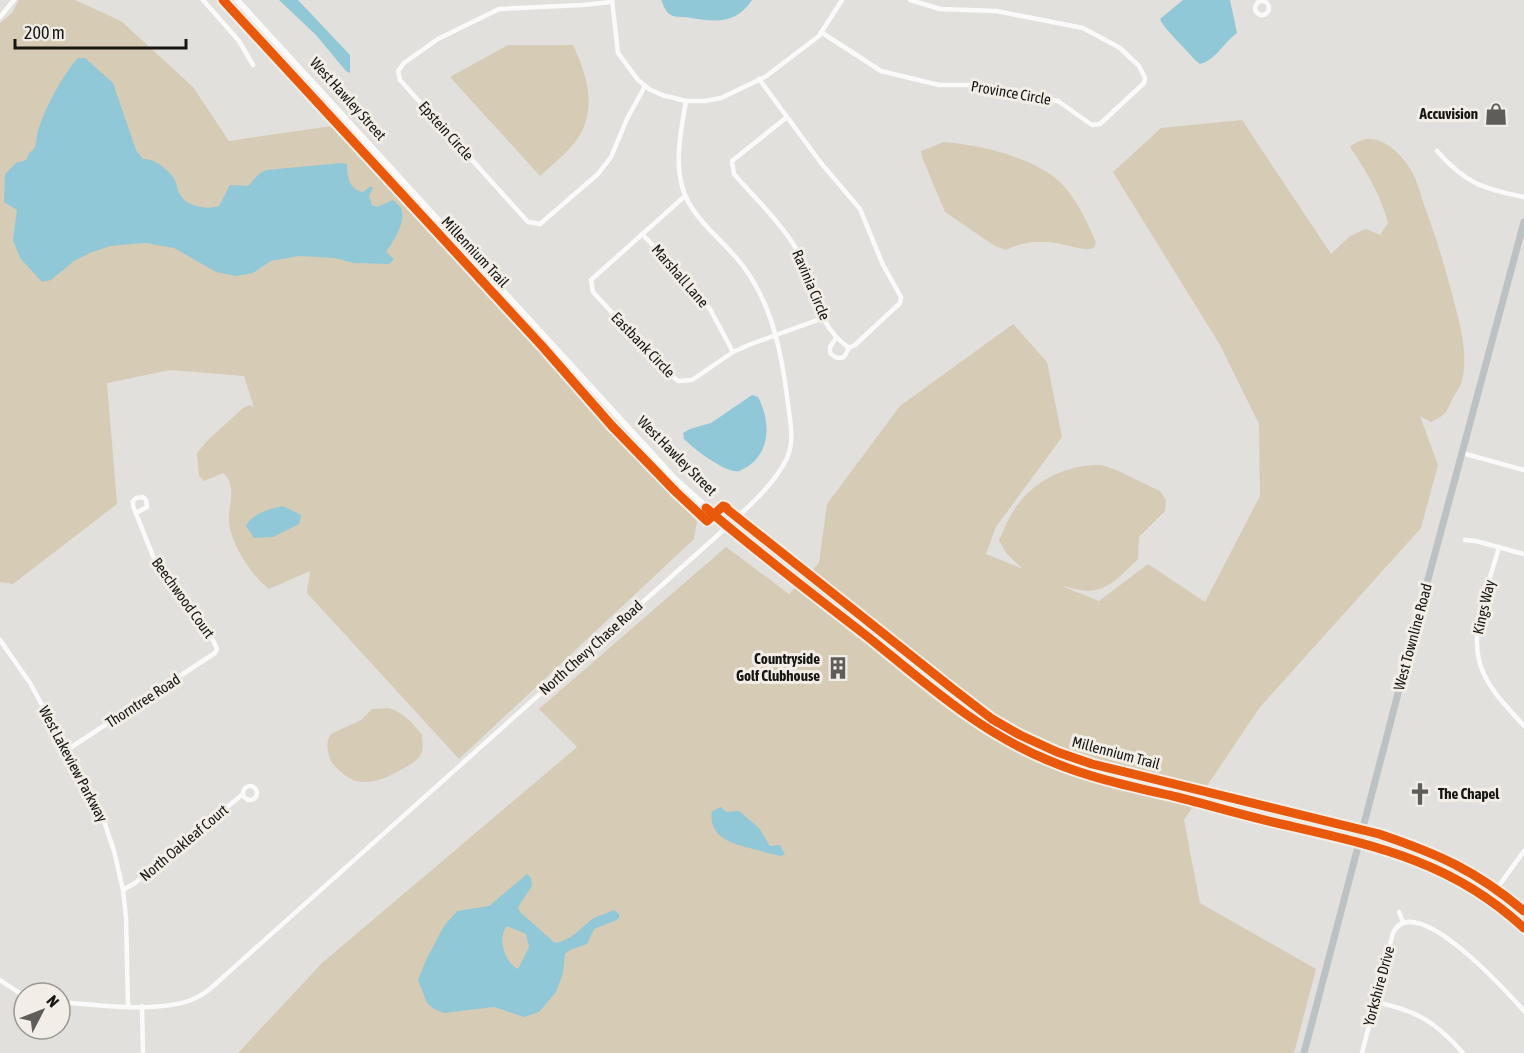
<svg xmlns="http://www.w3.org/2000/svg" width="1524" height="1053" viewBox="0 0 1524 1053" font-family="'Asap Condensed',sans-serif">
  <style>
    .green { fill: #d6cbb4 }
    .water { fill: #91c8d7; fill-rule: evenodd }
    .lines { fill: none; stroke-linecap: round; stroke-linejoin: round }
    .street { stroke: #fbfafa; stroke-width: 4.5 }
    .secondary { stroke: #fbfafa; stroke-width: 6 }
    .primary { stroke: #bcc2c3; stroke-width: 7 }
    .cycleway-casing { stroke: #f2eee7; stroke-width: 13 }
    .cycleway { stroke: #e8590c; stroke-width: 9 }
    .labels { text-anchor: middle; stroke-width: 6; stroke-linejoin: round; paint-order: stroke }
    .street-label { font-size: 15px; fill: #171613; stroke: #f2eee7 }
    .poi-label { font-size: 15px; font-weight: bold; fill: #171613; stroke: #f2eee7; text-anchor: end }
  </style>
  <rect width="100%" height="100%" fill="#e2e0dd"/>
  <g class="green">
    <path d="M19 0H75L121 21 193 87 229 141 332 126 697 521 694 539 459 759 307 593 310 571 269 589C252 576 230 543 229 521 228 505 238 485 223 473L204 481 199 476 197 453 208 440 243 408 250 405 254 407 244 376 170 370 107 383 117 504 13 584 0 582V23L12 13Z"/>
    <path d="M508 45H573C586 73 597 105 580 135 570 151 553 164 540 176L450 77Z"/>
    <path d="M1242 120 1331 254 1350 236 1366 229 1380 235 1388 223C1381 195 1366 171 1350 147 1373 126 1400 150 1412 172 1417 181 1420 192 1423 202 1434 231 1443 260 1451 290 1458 318 1468 347 1463 376 1462 385 1458 389 1454 396 1445 413 1449 413 1431 422L1420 416 1438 465 1421 528 1260 707 1184 820 1200 903 1316 969 1294 1053H238L322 963 577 747 539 709 726 547 789 594 819 563 827 504 900 406 1013 324 1047 362 1062 437 996 527 986 554 1023 569 1006 553 999 540C1005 527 1010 514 1019 503 1037 479 1070 464 1100 465 1112 466 1146 485 1160 491L1166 500 1165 511 1139 537 1138 559C1121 575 1106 595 1080 590 1074 589 1067 586 1062 586L1099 601 1148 564 1205 602 1260 496 1259 424 1220 345 1113 172 1161 128Z"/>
    <path d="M944 142C981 145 1034 157 1061 183 1077 199 1087 222 1096 242L1094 248C1083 251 1072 246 1061 244 1041 240 1024 241 1006 250L995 246 945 212 922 157 921 151Z"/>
    <path d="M389 708C405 714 412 722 422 735 422 741 424 748 421 754 417 762 407 766 399 771 379 782 358 789 340 771 335 767 331 763 329 756 327 748 326 741 331 734L361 720 372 709Z"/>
  </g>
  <g class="water">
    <path d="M279 0H298L350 55V73L346 71 316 35Z"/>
    <path d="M661 0H752C736 24 716 22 691 18 684 16 674 19 668 13 665 10 663 4 661 0Z"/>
    <path d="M1183 0H1230L1237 33C1223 43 1216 60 1200 64L1195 60C1187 50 1163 28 1160 19Z"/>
    <path d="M78 58H85L113 83 136 150 143 159C154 158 167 169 174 178 177 183 177 191 181 196 188 207 208 210 219 206L230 185 248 186 259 174 266 170 342 163 347 164C347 176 349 190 363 192L371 186 373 188 369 196 372 205 377 207 393 200C396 203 399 205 401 208 407 221 393 242 386 252L394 259 389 264 354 263 334 258 299 256 271 261 253 273 236 276 216 272 174 248 145 243 110 246 90 253 74 261 51 280 42 282 20 258 13 240 17 210 4 202 5 174 16 163 26 160 29 153 34 149C37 143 36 140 37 135 42 113 63 74 78 58Z"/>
    <path d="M752 395 758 397C770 420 772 451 747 467 746 467 740 471 739 471 726 474 693 448 684 439L683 433 690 429 711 423Z"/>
    <path d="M283 506 301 515 299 524 273 537 254 538 246 526C252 513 270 509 283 506Z"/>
    <path d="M721 807 726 812 739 811 759 828 770 846 780 845 785 854 781 856C773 855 765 852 757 850 736 845 707 839 712 811Z"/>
    <path d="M527 874 531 878 532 886 518 907 520 912 555 943C570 941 580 929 591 920 597 915 607 914 614 910L619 914V917L617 920 594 929 587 944 570 950 565 954 563 973 556 992 539 1012 524 1017 494 1007 444 1013 434 1009 427 1003 418 980 426 960 444 926 457 911 489 906ZM507 926 526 934 529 947 518 969C504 962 497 937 507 926Z"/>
  </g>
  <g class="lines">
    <g class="street">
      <path d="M203 0 239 41 253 65"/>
      <path d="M612 0 618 53 638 80 649 89 662 95 686 101H705L721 98 765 77 819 36 842 0"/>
      <circle cx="1262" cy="8" r="7"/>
      <path d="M612 2 582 5 499 9 438 39 404 63 398 71 400 80 528 222 540 224 598 174 611 157 627 119 645 86"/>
      <path d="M0 17 14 0"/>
      <path d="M821 32 881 71 939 85H974L1058 101 1092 125 1100 124 1144 83 1145 78 1139 66 1120 48 1083 28 996 11 940 9 910 0"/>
      <path d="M759 79 821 163 860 209 883 265 901 297 900 303 855 345 849 348C812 321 818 288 798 252 783 225 755 198 734 174L732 161 787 117"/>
      <path d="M1437 151C1465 183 1483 189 1524 197"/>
      <path d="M685 196 591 280 593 292 666 371 678 381 692 380 733 352 751 344 823 318"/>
      <path d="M642 234 675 268 710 309 733 352"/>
      <path d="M836 338 830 347V353C835 358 838 359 844 357L849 348"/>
      <path d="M1462 453 1524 470"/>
      <path d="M1465 540 1476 541 1524 554"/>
      <path d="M1499 547C1489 585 1465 637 1484 674 1493 694 1510 710 1524 726"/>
      <path d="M0 640 30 683 102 815 114 851 123 890 126 918 128 1006"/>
      <path d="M67 750 215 653 217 649 213 640 157 566 133 506V501L136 498 143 497 146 500 147 507 136 513"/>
      <circle cx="250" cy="793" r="7"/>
      <path d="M123 890 135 883 243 794"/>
      <path d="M1490 898 1524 851"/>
      <path d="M1399 912 1403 922"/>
      <path d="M0 980 24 996"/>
      <path d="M60 1002C97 1005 157 1013 191 1000 199 997 205 993 211 988L728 526C749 506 774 485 787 458 795 441 790 421 788 404 782 355 773 306 743 266 725 242 697 223 685 195 673 166 681 131 686 101"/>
      <path d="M1375 1002C1416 1010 1436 1022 1463 1053"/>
      <path d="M142 1006 143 1053"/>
      <path d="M1362 1053 1393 933C1414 888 1508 993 1524 1011"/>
    </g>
    <path class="secondary" d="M237 0 675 479 728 526 972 719 1028 752 1067 768 1110 780 1282 824 1359 841 1421 862 1456 878 1490 898 1524 928"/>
    <path class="primary" d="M1304 1053 1423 598 1524 222"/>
    <g class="cycleway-casing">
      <g id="cycleway">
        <path d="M223 0 542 346 612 426 676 492 707 521 723 506 726 507 728 510 953 689 992 719 1020 735 1057 752 1092 764 1379 834C1438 854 1475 870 1524 911"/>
        <path d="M706 508C758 553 814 595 868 637 925 683 982 734 1050 761 1090 778 1134 787 1177 797 1213 806 1249 817 1286 825 1377 846 1453 862 1524 928"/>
      </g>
    </g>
    <use href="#cycleway" class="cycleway"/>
  </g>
  <defs>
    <g id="shop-bare" transform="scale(1.8)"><path d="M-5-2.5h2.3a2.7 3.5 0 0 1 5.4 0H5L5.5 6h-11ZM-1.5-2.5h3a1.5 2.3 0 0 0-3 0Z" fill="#5e5d5a" stroke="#f2eee7" stroke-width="2.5" paint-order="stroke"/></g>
    <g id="building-bare" transform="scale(1.8)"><path d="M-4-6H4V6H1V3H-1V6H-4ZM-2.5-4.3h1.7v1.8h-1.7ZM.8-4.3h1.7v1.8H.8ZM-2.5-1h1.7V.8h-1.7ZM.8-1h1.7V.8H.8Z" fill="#5e5d5a" stroke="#f2eee7" stroke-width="2.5" paint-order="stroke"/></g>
    <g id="church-bare" transform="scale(1.8)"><path d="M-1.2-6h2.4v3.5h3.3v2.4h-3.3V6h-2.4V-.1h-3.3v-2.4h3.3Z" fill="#5e5d5a" stroke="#f2eee7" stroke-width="2.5" paint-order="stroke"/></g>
  </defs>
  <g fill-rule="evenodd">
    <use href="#shop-bare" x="1496" y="114"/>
    <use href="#building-bare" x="838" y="668"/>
    <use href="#church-bare" x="1420" y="794"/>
  </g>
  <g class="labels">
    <g class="street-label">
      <text transform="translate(1011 93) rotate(10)" y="5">Province Circle</text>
      <text transform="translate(348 99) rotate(48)" y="5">West Hawley Street</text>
      <text transform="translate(446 131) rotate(48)" y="5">Epstein Circle</text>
      <text transform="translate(475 252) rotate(47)" y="5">Millennium Trail</text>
      <text transform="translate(680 276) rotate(49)" y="5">Marshall Lane</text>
      <text transform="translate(811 285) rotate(67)" y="5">Ravinia Circle</text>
      <text transform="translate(643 345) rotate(46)" y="5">Eastbank Circle</text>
      <text transform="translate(677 456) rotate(45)" y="5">West Hawley Street</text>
      <text transform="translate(183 598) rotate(54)" y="5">Beechwood Court</text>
      <text transform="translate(1484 607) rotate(-77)" y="5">Kings Way</text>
      <text transform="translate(1413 637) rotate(-75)" y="5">West Townline Road</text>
      <text transform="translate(591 648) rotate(-42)" y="5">North Chevy Chase Road</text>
      <text transform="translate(143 701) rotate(-33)" y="5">Thorntree Road</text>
      <text transform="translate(1116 753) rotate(15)" y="5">Millennium Trail</text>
      <text transform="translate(73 764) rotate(62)" y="5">West Lakeview Parkway</text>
      <text transform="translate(184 843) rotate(-40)" y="5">North Oakleaf Court</text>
      <text transform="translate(1379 986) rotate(-75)" y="5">Yorkshire Drive</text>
    </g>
    <g class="poi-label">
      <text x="1478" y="119">Accuvision</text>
      <text x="820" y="664">Countryside<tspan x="820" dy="17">Golf Clubhouse</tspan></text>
      <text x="1438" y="799" text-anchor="start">The Chapel</text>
    </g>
  </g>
  <g transform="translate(42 1011) rotate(48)"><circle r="28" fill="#f2eee7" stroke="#9a9892" stroke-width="1.5"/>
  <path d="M0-4.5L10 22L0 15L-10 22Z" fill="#5e5d5a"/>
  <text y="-9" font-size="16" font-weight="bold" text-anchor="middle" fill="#171613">N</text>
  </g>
  <path d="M15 39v9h171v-9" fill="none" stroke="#171613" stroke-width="3"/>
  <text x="24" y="39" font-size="18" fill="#171613" stroke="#f2eee7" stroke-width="4.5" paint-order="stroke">200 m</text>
</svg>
